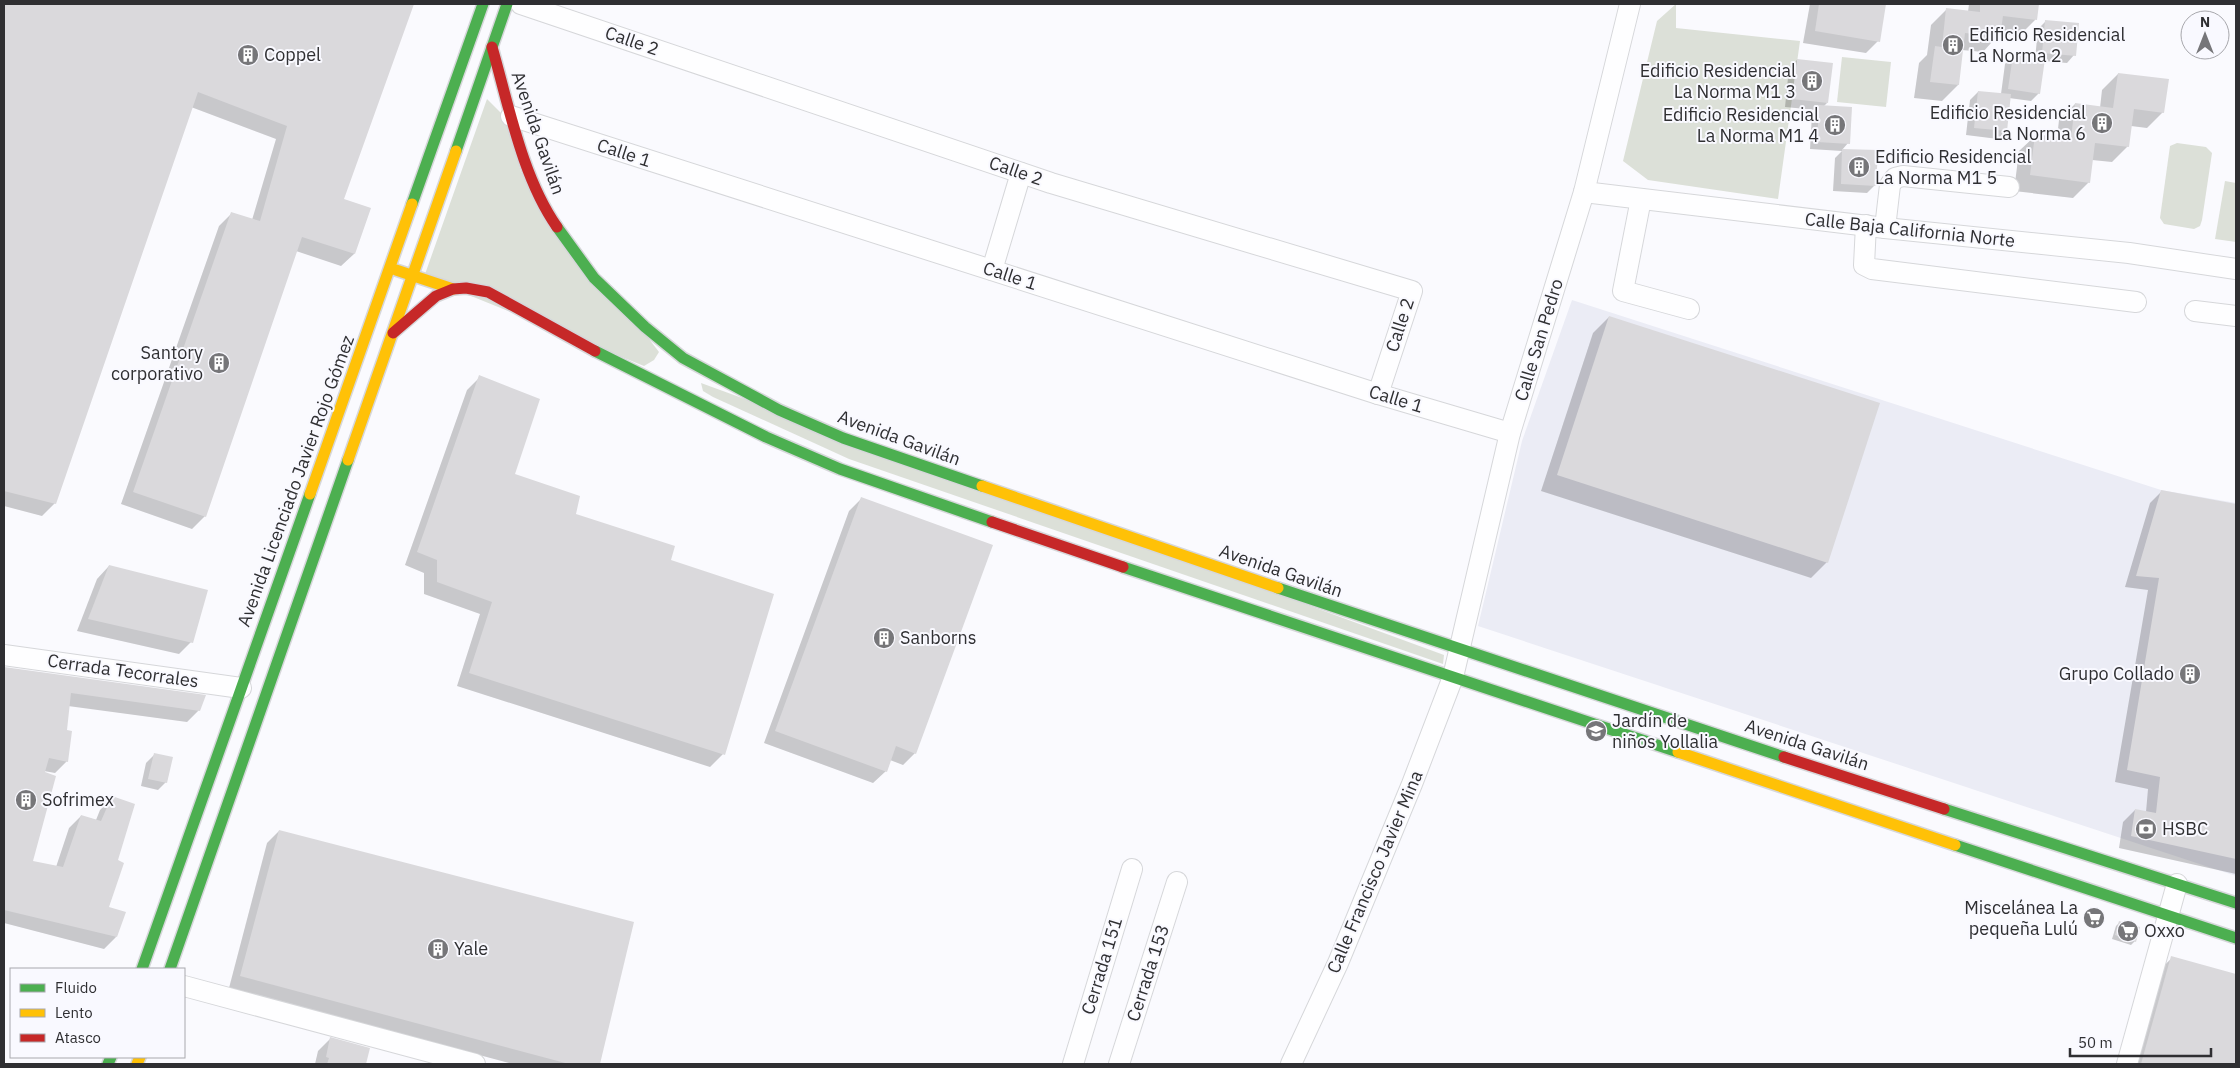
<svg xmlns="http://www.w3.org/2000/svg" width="2240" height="1068" viewBox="0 0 2240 1068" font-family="'IBM Plex Sans',sans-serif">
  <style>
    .built { fill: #ebecf5 }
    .green { fill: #dce0d8 }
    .shadow { fill: #0003 }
    .building { fill: #dad9dc }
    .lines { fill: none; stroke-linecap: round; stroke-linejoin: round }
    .street-casing { stroke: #d6d7da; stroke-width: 22 }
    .fast-casing { stroke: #d6d7da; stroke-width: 14 }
    .slow-casing { stroke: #d6d7da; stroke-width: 14 }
    .jam-casing { stroke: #d6d7da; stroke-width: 14 }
    .street { stroke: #fefeff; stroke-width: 20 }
    .fast { stroke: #4caf50; stroke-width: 11 }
    .slow { stroke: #ffc107; stroke-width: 11 }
    .jam { stroke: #c62828; stroke-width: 11 }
    .labels { text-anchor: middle; stroke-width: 4; stroke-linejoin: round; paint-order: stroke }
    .poi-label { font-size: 18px; fill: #2f2f32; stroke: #f9f9ff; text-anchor: start }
    .street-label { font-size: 18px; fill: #2f2f32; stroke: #f9f9ff }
  </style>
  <rect width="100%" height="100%" fill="#fafafe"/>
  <path class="built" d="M1572 300 2161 490 2236 503V876L1478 626 1522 441Z"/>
  <g class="green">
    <path d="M1676 4V28L1800 41 1778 199 1648 180 1623 161 1657 21Z"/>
    <path d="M1842 57 1891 62 1886 107 1837 102Z"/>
    <path d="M487 99 506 118 521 172 659 352 654 360 644 366 424 277Z"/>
    <path d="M2177 143 2206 147 2212 153 2202 220 2200 226 2194 229 2164 224 2160 218 2170 146Z"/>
    <path d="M2225 181 2236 183V242L2215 239Z"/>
    <path d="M701 383 1444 655 1443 664 849 459 713 397 703 391Z"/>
  </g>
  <g class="shadow">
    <path d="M4 4 412 5 342 200 370 209 354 254 341 266 296 251 205 516 192 529 121 504 219 226 232 213 252 220 276 139 191 107 55 503 42 516 4 506Z"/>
    <path d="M1810 4H1884L1878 41 1866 53 1803 43Z"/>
    <path d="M1969 4H2037L2035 20 2019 36 1999 34 1983 52 1962 50 1958 85 1942 101 1914 98 1919 63 1927 55 1931 25 1947 9 1968 12Z"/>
    <path d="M2046 21 2074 55 2067 63 2044 61 2039 93 2031 101 2009 98 2006 131 1998 139 1966 135 1970 100 1978 92 2001 94 2005 64 2013 56 2035 59 2038 29Z"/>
    <path d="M1797 60 1827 103 1823 107 1848 143 1842 150 1877 152 1875 185 1867 193 1833 191 1835 158 1842 151 1810 149 1812 114 1816 110 1785 107 1789 68Z"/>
    <path d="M2118 74 2163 112 2147 128 2131 126 2128 146 2112 162 2092 160 2089 182 2073 198 2014 191 2019 151 2036 135 2057 138 2059 120 2075 104 2100 108 2102 90Z"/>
    <path d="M1609 317 1827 562 1811 578 1541 491 1593 333Z"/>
    <path d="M480 377 513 475 575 515 669 561 723 754 710 767 457 686 480 614 424 594V573L405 565 467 390Z"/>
    <path d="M2162 491 2236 505V874L2119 848 2123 822 2135 810 2146 812 2148 789 2115 782 2148 590 2125 587 2150 503Z"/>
    <path d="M861 499 915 753 903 765 890 760 886 771 873 783 764 743 849 511Z"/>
    <path d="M109 566 191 642 179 654 77 631 97 579Z"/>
    <path d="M4 668 204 696 199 710 187 722 68 706 66 731 67 761 55 773 44 771 31 862 56 867 69 828 81 816 96 820 100 810 112 798 117 861 108 908 116 937 104 949 4 923Z"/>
    <path d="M154 755 166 782 158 790 141 786 146 763Z"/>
    <path d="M279 831 633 923 599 1064H513L229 988 267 843Z"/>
    <path d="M2120 922 2135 941 2131 945 2112 939 2116 926Z"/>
    <path d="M2172 958 2236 975V1064H2130L2156 973Z"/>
    <path d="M330 1039 368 1049 365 1064H315L318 1051Z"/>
  </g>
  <g class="building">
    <path d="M4 4H414L344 199 371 208 355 254 302 237 206 517 133 492 231 212 260 221 287 126 198 92 56 504 4 491Z"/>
    <path d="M1819 4H1886L1880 42 1815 31Z"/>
    <path d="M1980 4H2039L2037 20 2003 16 2000 37 1965 33 1959 85 1930 82 1935 46 1942 47 1946 8 1980 12Z"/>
    <path d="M2045 20 2079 23 2076 56 2042 53Z"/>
    <path d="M2013 55 2045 59 2040 94 2008 89Z"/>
    <path d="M1797 59 1833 63 1828 103 1792 99Z"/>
    <path d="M2118 73 2169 79 2164 113 2134 109 2129 147 2095 143 2090 183 2030 175 2035 134 2071 139 2075 103 2113 108Z"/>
    <path d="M1978 91 2011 94 2007 131 1974 128Z"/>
    <path d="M1819 105 1852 107 1850 144 1817 142Z"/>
    <path d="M1842 149 1878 150 1876 186 1841 184Z"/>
    <path d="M1609 316 1880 403 1828 563 1557 475Z"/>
    <path d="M479 375 540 399 515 474 580 496 576 514 675 546 671 560 774 594 725 755 469 673 492 602 437 582V560L417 552Z"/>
    <path d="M2161 490 2236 504V859L2131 836 2135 809 2156 813 2160 777 2127 770 2159 578 2136 576Z"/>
    <path d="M861 497 993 545 916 754 896 746 887 772 775 731Z"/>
    <path d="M109 565 208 590 193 643 88 619Z"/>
    <path d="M4 667 206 695 200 711 71 693 67 730 72 731 68 762 49 758 45 772 56 776 33 861 63 867 81 815 101 821 112 796 135 804 118 860 124 863 109 907 126 912 117 937 4 910Z"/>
    <path d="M154 753 173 757 167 783 148 779Z"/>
    <path d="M279 830 634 922 600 1064H569L240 976Z"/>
    <path d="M2119 921 2140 927 2136 942 2115 935Z"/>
    <path d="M2171 956 2236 974V1064H2141Z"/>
    <path d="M330 1037 370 1048 366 1064H327L329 1058 326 1057Z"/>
  </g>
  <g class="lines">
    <g class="street-casing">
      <g id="street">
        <path d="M521 4 1051 183 1412 291 1378 394"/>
        <path d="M511 116 1378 394 1510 433"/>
        <path d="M1584 192 1885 228 2129 253 2236 269"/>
        <path d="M1641 199 1623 291 1689 309"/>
        <path d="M1866 225 1864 265 1872 269 2136 302"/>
        <path d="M1885 228 1890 185 1895 178 1903 176 2009 187"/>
        <path d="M992 270 1021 173"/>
        <path d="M2195 311 2236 316"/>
        <path d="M4 655 241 688"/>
        <path d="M184 986 475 1064"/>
        <path d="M1073 1064 1132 869"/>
        <path d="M1119 1064 1177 882"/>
        <path d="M1291 1064 1338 963 1412 784 1453 677 1510 433 1584 192 1630 4"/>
        <path d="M2127 1064 2177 884"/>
      </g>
    </g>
    <g class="fast-casing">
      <g id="fast">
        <path d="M456 151 507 4"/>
        <path d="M412 204 483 4"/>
        <path d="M557 227 594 278 645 327 683 358 779 410 843 438 982 486"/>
        <path d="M595 351 766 437 840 469 992 522"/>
        <path d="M1123 567 1678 752"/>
        <path d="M1278 588 1784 757"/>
        <path d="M1944 809 2236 903"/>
        <path d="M1955 845 2236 938"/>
        <path d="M142 969 310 494"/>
        <path d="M170 969 348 460"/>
        <path d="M108 1064 111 1057"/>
      </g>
    </g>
    <g class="slow-casing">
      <g id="slow">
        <path d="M396 270 453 289"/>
        <path d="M348 460 456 151"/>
        <path d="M982 486 1278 588"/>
        <path d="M310 494 412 204"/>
        <path d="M1678 752 1955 845"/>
        <path d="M137 1064 140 1057"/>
      </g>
    </g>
    <g class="jam-casing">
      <g id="jam">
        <path d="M492 47C509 106 522 177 557 227"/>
        <path d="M393 333 436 296 453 289 466 288 488 292 595 351"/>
        <path d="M992 522 1123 567"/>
        <path d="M1784 757 1944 809"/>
      </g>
    </g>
    <use href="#street" class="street"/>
    <use href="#fast" class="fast"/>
    <use href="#slow" class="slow"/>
    <use href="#jam" class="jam"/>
  </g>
  <defs>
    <g id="building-disc" transform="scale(1.125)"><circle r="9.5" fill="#767679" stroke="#f9f9ff"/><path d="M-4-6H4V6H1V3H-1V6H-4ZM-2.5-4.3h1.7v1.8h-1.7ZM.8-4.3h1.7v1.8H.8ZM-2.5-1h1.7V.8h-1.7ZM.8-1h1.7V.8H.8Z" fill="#fff"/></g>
    <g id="school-disc" transform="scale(1.125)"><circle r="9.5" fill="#767679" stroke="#f9f9ff"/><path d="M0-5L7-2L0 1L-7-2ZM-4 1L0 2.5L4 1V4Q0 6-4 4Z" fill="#fff"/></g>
    <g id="bank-disc" transform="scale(1.125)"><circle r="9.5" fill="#767679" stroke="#f9f9ff"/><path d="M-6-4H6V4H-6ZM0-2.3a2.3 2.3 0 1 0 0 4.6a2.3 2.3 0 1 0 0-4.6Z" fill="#fff"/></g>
    <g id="supermarket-disc" transform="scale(1.125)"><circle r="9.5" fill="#767679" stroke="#f9f9ff"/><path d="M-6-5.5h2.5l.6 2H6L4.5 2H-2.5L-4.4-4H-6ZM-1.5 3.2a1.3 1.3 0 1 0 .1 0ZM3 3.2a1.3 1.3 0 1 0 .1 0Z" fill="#fff"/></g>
  </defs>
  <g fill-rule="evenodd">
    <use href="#building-disc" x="1953" y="45"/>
    <use href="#building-disc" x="248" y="55"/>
    <use href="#building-disc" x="1812" y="81"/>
    <use href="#building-disc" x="2102" y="123"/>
    <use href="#building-disc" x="1835" y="125"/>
    <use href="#building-disc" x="1859" y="167"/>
    <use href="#building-disc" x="219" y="363"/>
    <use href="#building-disc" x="884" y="638"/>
    <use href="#building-disc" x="2190" y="674"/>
    <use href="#school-disc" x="1596" y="731"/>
    <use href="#building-disc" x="26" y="800"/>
    <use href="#bank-disc" x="2146" y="829"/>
    <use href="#supermarket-disc" x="2094" y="918"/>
    <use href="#supermarket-disc" x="2128" y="931"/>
    <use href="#building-disc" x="438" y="949"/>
  </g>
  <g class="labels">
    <g class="poi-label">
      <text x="1969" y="41">Edificio Residencial<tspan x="1969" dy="21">La Norma 2</tspan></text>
      <text x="264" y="61">Coppel</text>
      <text x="1796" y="77" text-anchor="end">Edificio Residencial<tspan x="1796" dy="21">La Norma M1 3</tspan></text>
      <text x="2086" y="119" text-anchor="end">Edificio Residencial<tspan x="2086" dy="21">La Norma 6</tspan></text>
      <text x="1819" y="121" text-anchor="end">Edificio Residencial<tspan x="1819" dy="21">La Norma M1 4</tspan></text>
      <text x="1875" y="163">Edificio Residencial<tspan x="1875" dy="21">La Norma M1 5</tspan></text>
      <text x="203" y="359" text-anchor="end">Santory<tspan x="203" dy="21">corporativo</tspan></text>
      <text x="900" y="644">Sanborns</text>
      <text x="2174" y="680" text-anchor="end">Grupo Collado</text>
      <text x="1612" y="727">Jardín de<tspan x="1612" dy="21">niños Yollalia</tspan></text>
      <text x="42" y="806">Sofrimex</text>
      <text x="2162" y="835">HSBC</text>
      <text x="2078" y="914" text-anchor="end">Miscelánea La<tspan x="2078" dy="21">pequeña Lulú</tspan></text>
      <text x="2144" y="937">Oxxo</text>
      <text x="454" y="955">Yale</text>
    </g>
    <g class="street-label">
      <text transform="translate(632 41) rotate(19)" y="6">Calle 2</text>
      <text transform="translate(538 133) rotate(71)" y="6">Avenida Gavilán</text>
      <text transform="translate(624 153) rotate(18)" y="6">Calle 1</text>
      <text transform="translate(1016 171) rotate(19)" y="6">Calle 2</text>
      <text transform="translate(1910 230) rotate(6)" y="6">Calle Baja California Norte</text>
      <text transform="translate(1010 276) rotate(18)" y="6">Calle 1</text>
      <text transform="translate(1400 325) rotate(-72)" y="6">Calle 2</text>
      <text transform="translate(1539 340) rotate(-73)" y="6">Calle San Pedro</text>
      <text transform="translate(1396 399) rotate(17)" y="6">Calle 1</text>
      <text transform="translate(899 438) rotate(20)" y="6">Avenida Gavilán</text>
      <text transform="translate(296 481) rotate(-70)" y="6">Avenida Licenciado Javier Rojo Gómez</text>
      <text transform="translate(1281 571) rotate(19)" y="6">Avenida Gavilán</text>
      <text transform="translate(123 671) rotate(8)" y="6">Cerrada Tecorrales</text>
      <text transform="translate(1807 745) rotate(18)" y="6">Avenida Gavilán</text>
      <text transform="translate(1375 872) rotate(-67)" y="6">Calle Francisco Javier Mina</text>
      <text transform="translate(1102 966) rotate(-73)" y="6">Cerrada 151</text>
      <text transform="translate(1148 973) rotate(-72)" y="6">Cerrada 153</text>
    </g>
  </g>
  <rect width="2240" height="1068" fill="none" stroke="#2f2f32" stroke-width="10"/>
  <rect x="10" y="968" width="175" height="90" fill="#f9f9ff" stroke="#a8a8ad"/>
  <rect x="20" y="984" width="25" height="8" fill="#4caf50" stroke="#a8a8ad"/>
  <text x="55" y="993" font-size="15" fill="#2f2f32">Fluido</text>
  <rect x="20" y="1009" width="25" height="8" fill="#ffc107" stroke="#a8a8ad"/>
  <text x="55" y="1018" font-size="15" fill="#2f2f32">Lento</text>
  <rect x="20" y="1034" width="25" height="8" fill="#c62828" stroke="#a8a8ad"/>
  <text x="55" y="1043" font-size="15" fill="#2f2f32">Atasco</text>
  <g transform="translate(2205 35)"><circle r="24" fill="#f9f9ff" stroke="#a8a8ad"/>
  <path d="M0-4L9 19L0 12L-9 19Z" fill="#767679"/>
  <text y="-8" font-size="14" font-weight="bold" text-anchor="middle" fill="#2f2f32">N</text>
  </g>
  <path d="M2070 1048v8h141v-8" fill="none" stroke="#2f2f32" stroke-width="2.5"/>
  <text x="2078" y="1048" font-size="15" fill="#2f2f32" stroke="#f9f9ff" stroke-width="4" paint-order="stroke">50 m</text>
</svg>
